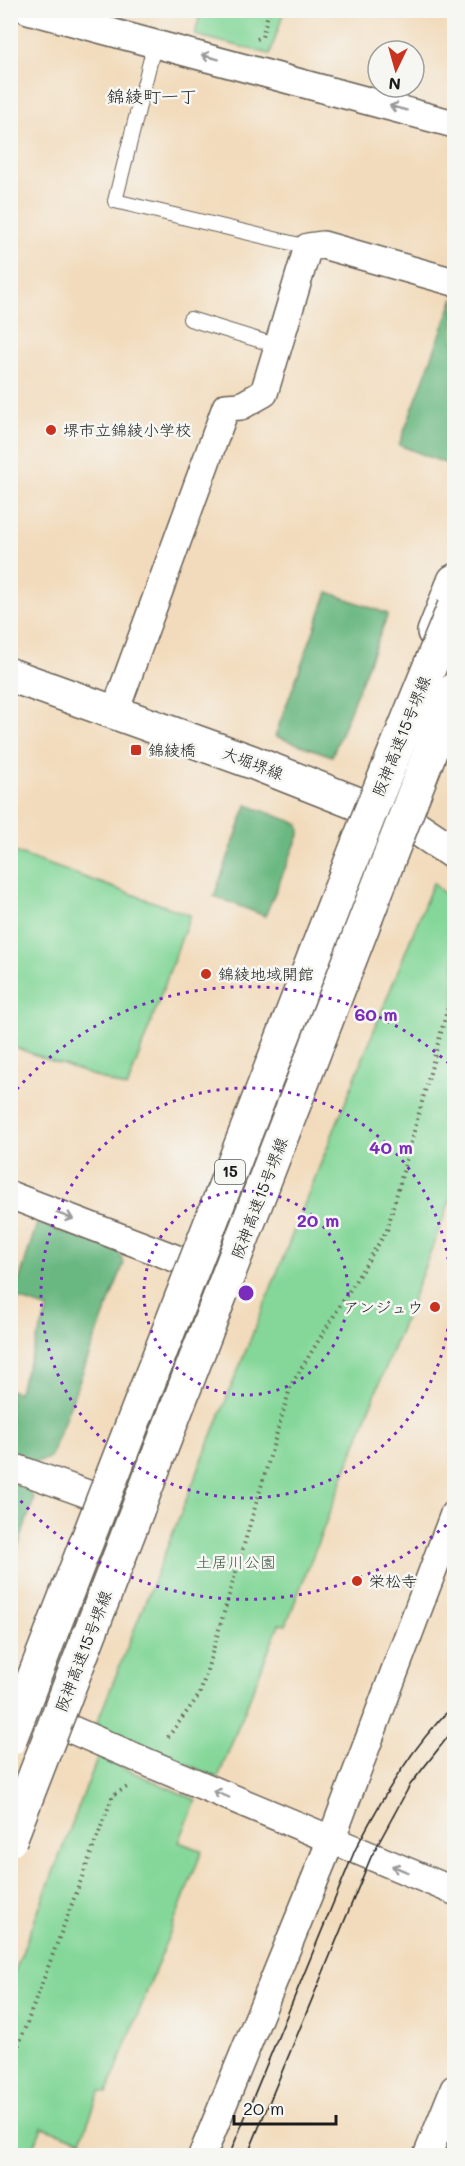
<svg xmlns="http://www.w3.org/2000/svg" width="465" height="2166" viewBox="0 0 465 2166" font-family="Mali,'Klee One',sans-serif">
  <style>
    .green { fill: #84d799; stroke: #507a5a; stroke-width: 1.5 }
    .forest { fill: #6bb881; stroke: #446a4e; stroke-width: 1.5 }
    .lines { fill: none; stroke-linecap: round; stroke-linejoin: round }
    .lane-casing { stroke: #675f54; stroke-width: 16 }
    .street-casing { stroke: #675f54; stroke-width: 30 }
    .secondary-casing { stroke: #675f54; stroke-width: 36 }
    .path { stroke: #675f54; stroke-width: 4; stroke-dasharray: 1.5 4.5; stroke-linecap: butt }
    .lane { stroke: #fff; stroke-width: 14 }
    .street { stroke: #fff; stroke-width: 27 }
    .secondary { stroke: #fff; stroke-width: 33 }
    .tram { stroke: #1c1c1c; stroke-width: 1.5 }
    .highway-bridge-casing { stroke: #675f54; stroke-width: 36; stroke-linecap: butt }
    .highway-bridge { stroke: #fff; stroke-width: 33 }
    .oneway { stroke: #999 }
    .ring { fill: none; stroke: #7b2cbf; stroke-width: 3; stroke-dasharray: 3 6 }
    .poi-dot { fill: #c8321e; stroke: #f6f6f2; stroke-width: 2 }
    .labels { text-anchor: middle; stroke-width: 5; stroke-linejoin: round; paint-order: stroke }
    .shield { fill: #f6f6f2; stroke: #5d5d5c; stroke-width: 1.5 }
    .shield-label { font-size: 15px; font-weight: bold; fill: #1c1c1c }
    .poi-label { font-size: 16px; fill: #1c1c1c; stroke: #f6f6f2; text-anchor: start }
    .street-label { font-size: 16px; fill: #1c1c1c; stroke: #f6f6f2 }
    .park-label { font-size: 16px; fill: #405d48; stroke: #f6f6f2 }
    .neighbourhood-label { font-size: 18px; fill: #1c1c1c; stroke: #f6f6f2 }
    .centre { fill: #7b2cbf; stroke: #f6f6f2; stroke-width: 3 }
    .ring-label { font-size: 18px; text-anchor: middle; font-weight: bold; fill: #7b2cbf; stroke: #f6f6f2; stroke-width: 5; stroke-linejoin: round; paint-order: stroke }
  </style>
  <rect width="100%" height="100%" fill="#f6f6f2"/>
  <filter id="ink" filterUnits="userSpaceOnUse"><feTurbulence type="fractalNoise" baseFrequency=".0167" numOctaves="2"/><feDisplacementMap in="SourceGraphic" scale="12" xChannelSelector="R" yChannelSelector="G"/><feConvolveMatrix kernelMatrix="1 2 1 2 8 2 1 2 1" color-interpolation-filters="sRGB"/></filter>
  <filter id="wash" filterUnits="userSpaceOnUse"><feTurbulence type="fractalNoise" baseFrequency=".008" numOctaves="4" result="noise"/><feDisplacementMap in="SourceGraphic" scale="24" xChannelSelector="R" yChannelSelector="G"/><feGaussianBlur stdDeviation="1.35" result="paint"/><feColorMatrix in="noise" values="0 0 0 0 0 0 0 0 0 0 0 0 0 0 0 0 0 1.4 0 .05"/><feComposite in="paint" operator="in"/></filter>
  <g filter="url(#wash)">
    <rect width="100%" height="100%" fill="#f2dbbc"/>
    <g class="green">
      <path d="M190 11H284L270 54 195 35 199 19Z"/>
      <path d="M11 851 190 915 127 1088 11 1046Z"/>
      <path d="M433 883 454 903V1191L286 1625 279 1624 218 1778 96 1725Z"/>
      <path d="M98 1757 196 1800 179 1842 202 1851 107 2093 100 2091 81 2140 42 2127 31 2155H11V1981Z"/>
    </g>
    <g class="forest">
      <path d="M454 298V454L450 465 399 445Z"/>
      <path d="M328 592 388 614 332 756 275 736Z"/>
      <path d="M247 805 299 824 300 833 265 916 214 896Z"/>
      <path d="M37 1223 119 1252 124 1263 50 1458 36 1462 11 1452 10 1390 18 1393 48 1309 14 1297Z"/>
      <path d="M11 1482 28 1488 34 1499 11 1568Z"/>
    </g>
  </g>
  <g filter="url(#ink)">
    <g class="lines">
      <g class="lane-casing">
        <g id="lane">
          <path d="M155 42 115 201 308 247"/>
          <path d="M190 319 278 346"/>
        </g>
      </g>
      <g class="street-casing">
        <g id="street">
          <path d="M28 10 454 124"/>
          <path d="M114 714 226 407 241 406 264 393 308 247 323 245 454 282"/>
          <path d="M10 1195 185 1262"/>
          <path d="M10 1466 96 1497"/>
          <path d="M10 1699 61 1725 151 1764 454 1891"/>
          <path d="M202 2156 331 1840 454 1514"/>
          <path d="M427 2156 454 2089"/>
        </g>
      </g>
      <g class="secondary-casing">
        <g id="secondary">
          <path d="M434 632 454 581"/>
          <path d="M10 675 252 762 414 826 454 853"/>
        </g>
      </g>
      <g class="path">
        <path d="M257 39 262 37 269 10"/>
        <path d="M168 1737 200 1694 291 1385 387 1230 454 985"/>
        <path d="M10 2068 113 1795 127 1787"/>
      </g>
      <use href="#lane" class="lane"/>
      <use href="#street" class="street"/>
      <use href="#secondary" class="secondary"/>
      <g class="tram">
        <path d="M229 2156 355 1850C382 1798 412 1746 454 1705"/>
        <path d="M247 2156 371 1857 410 1785 454 1729"/>
      </g>
      <g class="highway-bridge-casing">
        <g id="highway-bridge">
          <path d="M10 1739 368 818 454 607"/>
          <path d="M10 1840 454 690"/>
        </g>
      </g>
      <use href="#highway-bridge" class="highway-bridge"/>
    </g>
    <defs><path id="oneway-shaft" d="M-6 0H5M1.5-3L5.5 0L1.5 3" fill="none" stroke-width="1.6" stroke-linecap="round" stroke-linejoin="round" transform="scale(1.5)"/></defs>
    <g class="oneway">
      <use href="#oneway-shaft" transform="translate(210 57) rotate(-165)"/>
      <use href="#oneway-shaft" transform="translate(398 108) rotate(-165)"/>
      <use href="#oneway-shaft" transform="translate(65 1216) rotate(21)"/>
      <use href="#oneway-shaft" transform="translate(221 1794) rotate(-157)"/>
      <use href="#oneway-shaft" transform="translate(400 1869) rotate(-158)"/>
    </g>
  </g>
  <g class="ring">
    <circle cx="246" cy="1293" r="102"/>
    <circle cx="246" cy="1293" r="205"/>
    <path d="M453 1519A307 307 0 0 1 11 1490M11 1096A307 307 0 0 1 453 1067"/>
  </g>
  <g class="poi-dot">
    <circle cx="51" cy="430" r="6"/>
    <rect x="130" y="744" width="12" height="12" rx="3"/>
    <circle cx="206" cy="974" r="6"/>
    <circle cx="435" cy="1307" r="6"/>
    <circle cx="357" cy="1581" r="6"/>
  </g>
  <g class="labels">
    <rect class="shield" x="215" y="1160" width="30" height="24" rx="4.5"/>
    <g class="shield-label">
      <text x="230" y="1177">15</text>
    </g>
    <g class="poi-label">
      <text x="63" y="436">堺市立錦綾小学校</text>
      <text x="148" y="756">錦綾橋</text>
      <text x="218" y="980">錦綾地域開館</text>
      <text x="423" y="1313" text-anchor="end">アンジュウ</text>
      <text x="369" y="1587">栄松寺</text>
    </g>
    <g class="street-label">
      <text transform="translate(401 736) rotate(-68)" y="6">阪神高速15号堺線</text>
      <text transform="translate(253 763) rotate(21)" y="6">大堀堺線</text>
      <text transform="translate(259 1198) rotate(-69)" y="6">阪神高速15号堺線</text>
      <text transform="translate(83 1651) rotate(-69)" y="6">阪神高速15号堺線</text>
    </g>
    <g class="park-label">
      <text x="236" y="1568">土居川公園</text>
    </g>
    <g class="neighbourhood-label">
      <text x="152" y="103">錦綾町一丁</text>
    </g>
  </g>
  <circle cx="246" cy="1293" r="9" class="centre"/>
  <g class="ring-label">
    <text x="376" y="1021">60 m</text>
    <text x="391" y="1154">40 m</text>
    <text x="318" y="1227">20 m</text>
  </g>
  <rect width="465" height="2166" fill="none" stroke="#f6f6f2" stroke-width="36"/>
  <g transform="translate(396 69) rotate(185)"><circle r="28" fill="#f6f6f2" stroke="#9f9f9c" stroke-width="1.5"/>
  <path d="M0-4.5L10 22L0 15L-10 22Z" fill="#c8321e"/>
  <text y="-9" font-size="16" font-weight="bold" text-anchor="middle" fill="#1c1c1c">N</text>
  </g>
  <path d="M234 2115v9h102v-9" fill="none" stroke="#1c1c1c" stroke-width="3"/>
  <text x="243" y="2115" font-size="18" fill="#1c1c1c" stroke="#f6f6f2" stroke-width="4.5" paint-order="stroke">20 m</text>
</svg>
